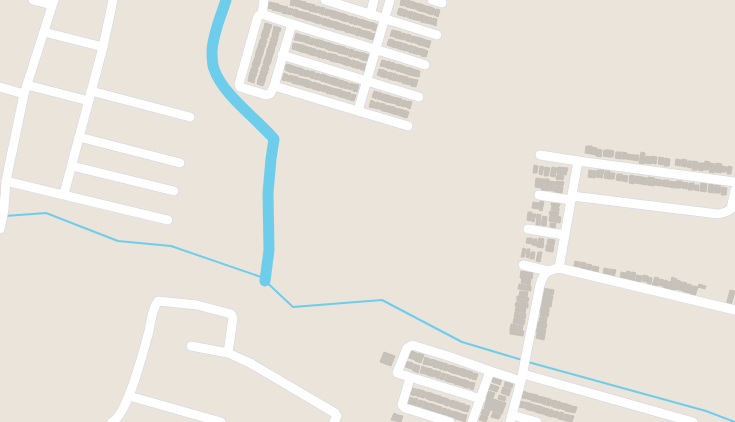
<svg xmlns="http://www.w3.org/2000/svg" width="735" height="422" viewBox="0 0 735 422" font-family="'PT Sans Narrow',sans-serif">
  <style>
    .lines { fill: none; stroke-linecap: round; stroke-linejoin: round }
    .stream { stroke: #6fcdec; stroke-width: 2 }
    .river { stroke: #6fcdec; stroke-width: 11 }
    .building { fill: #c6c1ba; stroke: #c6c0b5 }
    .minor-casing { stroke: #d0d4e2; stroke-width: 10 }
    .minor { stroke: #fff; stroke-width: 9 }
  </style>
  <rect width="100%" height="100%" fill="#ebe4db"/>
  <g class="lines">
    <g class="stream">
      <path d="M5 216 46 213 118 241 171 246 261 277 293 307 382 300 462 342 522 360"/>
      <path d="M528 362 706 411 735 422"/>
    </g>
    <path class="river" d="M226 0C221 16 213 33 212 51 212 56 212 64 214 69 223 95 256 118 274 139L271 159 268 193 269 250 265 281"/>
  </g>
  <g class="building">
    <path d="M291 0H296L294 6 290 5Z"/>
    <path d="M296 0 301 1 299 7 295 6Z"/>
    <path d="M401 0H406L404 6 400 5Z"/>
    <path d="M407 0 411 1 409 8 405 6Z"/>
    <path d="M301 1 306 2 304 9 299 7Z"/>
    <path d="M412 1 416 3 414 9 410 8Z"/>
    <path d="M269 2 274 3 272 9 267 8Z"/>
    <path d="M274 3 279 4 277 11 272 10Z"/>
    <path d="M306 3 311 4 309 10 304 9Z"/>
    <path d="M416 3 421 4 419 11 415 9Z"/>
    <path d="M311 4 315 5 314 12 309 11Z"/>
    <path d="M421 4 426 6 424 12 419 11Z"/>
    <path d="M279 5 283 6 281 12 277 11Z"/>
    <path d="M284 6 288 7 286 14 282 13Z"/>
    <path d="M316 6 320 7 318 13 314 12Z"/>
    <path d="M426 6 431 7 429 14 424 12Z"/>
    <path d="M321 7 325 8 323 15 319 13Z"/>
    <path d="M431 7 435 9 433 15 429 14Z"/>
    <path d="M289 8 293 9 291 15 287 14Z"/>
    <path d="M399 8 403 9 401 16 397 14Z"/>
    <path d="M294 9 298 10 296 17 292 15Z"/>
    <path d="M326 9 330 10 328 16 324 15Z"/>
    <path d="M404 9 408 11 406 17 402 16Z"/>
    <path d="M436 9 440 10 438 17 434 15Z"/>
    <path d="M330 10 335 11 333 18 329 16Z"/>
    <path d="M298 11 303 12 301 18 296 17Z"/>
    <path d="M335 11 340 13 338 19 333 18Z"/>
    <path d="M409 11 413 12 411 19 407 17Z"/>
    <path d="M303 12 308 13 306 20 301 18Z"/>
    <path d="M414 12 418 14 416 20 412 19Z"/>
    <path d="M308 13 313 15 311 21 306 20Z"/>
    <path d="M340 13 345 14 343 21 338 19Z"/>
    <path d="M345 14 349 16 347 22 343 21Z"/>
    <path d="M418 14 423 15 421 21 416 20Z"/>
    <path d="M313 15 317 16 316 23 311 21Z"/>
    <path d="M423 15 428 17 426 23 421 22Z"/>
    <path d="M318 16 322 18 320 24 316 23Z"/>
    <path d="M350 16 354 17 352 24 348 22Z"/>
    <path d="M355 17 359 19 357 25 353 24Z"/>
    <path d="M428 17 432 18 431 24 426 23Z"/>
    <path d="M323 18 327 19 325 26 321 24Z"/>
    <path d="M433 18 437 19 436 26 431 24Z"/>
    <path d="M328 19 332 21 330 27 326 26Z"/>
    <path d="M359 19 364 20 362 26 358 25Z"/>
    <path d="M364 20 369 22 367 28 362 27Z"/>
    <path d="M332 21 337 22 335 28 330 27Z"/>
    <path d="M337 22 342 24 340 30 335 29Z"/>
    <path d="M369 22 374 23 372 29 367 28Z"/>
    <path d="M265 23 272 25 270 30 264 28Z"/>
    <path d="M374 23 378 25 376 31 372 30Z"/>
    <path d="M342 24 346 25 345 31 340 30Z"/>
    <path d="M347 25 351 27 349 33 345 32Z"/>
    <path d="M274 26 281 28 280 32 273 31Z"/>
    <path d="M352 27 356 28 354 34 350 33Z"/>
    <path d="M264 28 270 30 269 34 262 33Z"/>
    <path d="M357 28 361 29 359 36 355 35Z"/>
    <path d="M361 30 366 31 364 37 360 36Z"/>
    <path d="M392 30 397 31 395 37 390 36Z"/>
    <path d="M273 31 279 33 278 37 272 35Z"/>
    <path d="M366 31 371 32 369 39 364 37Z"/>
    <path d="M397 31 401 32 400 39 395 38Z"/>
    <path d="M262 33 269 35 267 39 261 37Z"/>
    <path d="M296 33 301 35 299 41 294 40Z"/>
    <path d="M371 33 376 34 374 40 369 39Z"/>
    <path d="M402 33 406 34 404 40 400 39Z"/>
    <path d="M407 34 411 35 409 42 405 40Z"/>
    <path d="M301 35 306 36 304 42 299 41Z"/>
    <path d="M272 36 278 38 277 42 270 40Z"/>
    <path d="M306 36 310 37 308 44 304 42Z"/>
    <path d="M412 36 416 37 414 43 410 42Z"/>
    <path d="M416 37 421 38 419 45 415 43Z"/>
    <path d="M261 38 267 40 266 44 259 42Z"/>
    <path d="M311 38 315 39 313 45 309 44Z"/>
    <path d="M421 38 426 40 424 46 419 45Z"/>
    <path d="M316 39 320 40 318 47 314 45Z"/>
    <path d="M389 39 394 40 392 47 387 45Z"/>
    <path d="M321 40 325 42 323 48 319 47Z"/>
    <path d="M426 40 431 41 429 48 424 46Z"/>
    <path d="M270 41 277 43 275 47 269 45Z"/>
    <path d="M394 41 399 42 397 48 392 47Z"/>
    <path d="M325 42 330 43 328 50 324 48Z"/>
    <path d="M399 42 403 43 401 50 397 48Z"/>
    <path d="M259 43 266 45 264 49 258 47Z"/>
    <path d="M293 43 298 44 296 50 292 49Z"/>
    <path d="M330 43 335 45 333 51 328 50Z"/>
    <path d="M404 43 408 45 406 51 402 50Z"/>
    <path d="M298 44 303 45 301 52 296 50Z"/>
    <path d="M269 45 275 47 274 52 267 50Z"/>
    <path d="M303 45 308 47 306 53 301 52Z"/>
    <path d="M335 45 340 46 338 52 333 51Z"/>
    <path d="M409 45 413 46 411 53 407 51Z"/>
    <path d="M340 46 345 47 343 54 338 53Z"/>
    <path d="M414 46 418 48 416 54 412 53Z"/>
    <path d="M258 47 264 49 263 54 256 52Z"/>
    <path d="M308 47 312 48 311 55 306 53Z"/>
    <path d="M313 48 317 50 315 56 311 55Z"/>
    <path d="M345 48 349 49 347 55 343 54Z"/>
    <path d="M418 48 423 49 421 55 416 54Z"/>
    <path d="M350 49 354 50 352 57 348 56Z"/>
    <path d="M423 49 428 51 426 57 421 56Z"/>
    <path d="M267 50 274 52 272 57 266 55Z"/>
    <path d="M318 50 322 51 320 58 316 56Z"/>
    <path d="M323 51 327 53 325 59 321 58Z"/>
    <path d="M355 51 359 52 357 58 353 57Z"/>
    <path d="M256 52 263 54 261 59 255 57Z"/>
    <path d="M359 52 364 53 362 60 358 58Z"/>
    <path d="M328 53 332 54 330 60 326 59Z"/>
    <path d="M364 53 369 55 367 61 362 60Z"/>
    <path d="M332 54 337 55 335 62 330 61Z"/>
    <path d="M266 55 272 57 271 62 264 60Z"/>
    <path d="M337 56 342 57 340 63 335 62Z"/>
    <path d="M255 57 261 59 260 64 253 62Z"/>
    <path d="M342 57 347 58 345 65 340 63Z"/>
    <path d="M347 58 351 60 349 66 345 65Z"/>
    <path d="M264 60 271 62 269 66 263 64Z"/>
    <path d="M352 60 356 61 354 68 350 66Z"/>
    <path d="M382 60 386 61 385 67 380 66Z"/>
    <path d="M357 61 361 63 359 69 355 68Z"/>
    <path d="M387 61 391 62 389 69 385 67Z"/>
    <path d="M253 62 260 64 258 68 252 66Z"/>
    <path d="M392 62 396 64 394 70 390 69Z"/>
    <path d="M361 63 366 64 364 71 360 69Z"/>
    <path d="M286 64 291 65 289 72 285 70Z"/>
    <path d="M397 64 401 65 399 72 395 70Z"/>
    <path d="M263 65 269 67 268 71 261 69Z"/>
    <path d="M291 65 296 67 294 73 289 72Z"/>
    <path d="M401 65 406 67 404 73 400 72Z"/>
    <path d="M252 67 258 69 257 73 250 71Z"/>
    <path d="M296 67 301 68 299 74 294 73Z"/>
    <path d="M406 67 411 68 409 75 404 73Z"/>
    <path d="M301 68 305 70 304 76 299 75Z"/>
    <path d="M411 68 416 70 414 76 409 75Z"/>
    <path d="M379 69 384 70 382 77 377 75Z"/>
    <path d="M261 70 268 72 266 76 260 74Z"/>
    <path d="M306 70 310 71 308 77 304 76Z"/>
    <path d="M384 70 388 72 386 78 382 77Z"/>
    <path d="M416 70 420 71 419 77 414 76Z"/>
    <path d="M311 71 315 72 313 79 309 77Z"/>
    <path d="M250 72 257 74 255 78 249 76Z"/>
    <path d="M389 72 393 73 391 80 387 78Z"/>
    <path d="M284 73 288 75 286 81 282 80Z"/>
    <path d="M316 73 320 74 318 80 314 79Z"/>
    <path d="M394 73 398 75 396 81 392 80Z"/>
    <path d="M260 74 266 76 265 81 258 79Z"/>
    <path d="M321 74 325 75 323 82 319 80Z"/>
    <path d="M289 75 293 76 291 82 287 81Z"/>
    <path d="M325 75 330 77 328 83 324 82Z"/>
    <path d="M399 75 403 76 401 82 397 81Z"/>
    <path d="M249 76 255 78 254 83 248 81Z"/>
    <path d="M293 76 298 77 296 84 292 83Z"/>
    <path d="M403 76 408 77 406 84 402 83Z"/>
    <path d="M330 77 335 78 333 85 328 83Z"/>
    <path d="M298 78 303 79 301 85 296 84Z"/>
    <path d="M335 78 340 80 338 86 333 85Z"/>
    <path d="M408 78 413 79 411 85 406 84Z"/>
    <path d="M258 79 265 81 263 86 257 84Z"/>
    <path d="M303 79 308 80 306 87 301 85Z"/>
    <path d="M413 79 418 80 416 87 411 86Z"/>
    <path d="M308 80 312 82 310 88 306 87Z"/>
    <path d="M340 80 344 81 342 88 338 86Z"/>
    <path d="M345 81 349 83 347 89 343 88Z"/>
    <path d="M313 82 317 83 315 90 311 88Z"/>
    <path d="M318 83 322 85 320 91 316 90Z"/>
    <path d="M350 83 354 84 352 90 348 89Z"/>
    <path d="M354 84 359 85 357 92 353 91Z"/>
    <path d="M323 85 327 86 325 92 321 91Z"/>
    <path d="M327 86 332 88 330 94 326 93Z"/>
    <path d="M332 88 337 89 335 95 330 94Z"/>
    <path d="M337 89 342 90 340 97 335 95Z"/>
    <path d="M342 91 346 92 345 98 340 97Z"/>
    <path d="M374 91 378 92 376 99 372 97Z"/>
    <path d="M347 92 351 93 349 100 345 98Z"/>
    <path d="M379 92 383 94 381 100 377 99Z"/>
    <path d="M352 94 356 95 354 101 350 100Z"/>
    <path d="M383 94 388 95 386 102 381 100Z"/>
    <path d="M388 95 393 97 391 103 386 102Z"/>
    <path d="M393 97 398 98 396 104 391 103Z"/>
    <path d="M398 98 402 99 400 106 396 105Z"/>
    <path d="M371 100 375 102 373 108 369 107Z"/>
    <path d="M403 100 407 101 405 107 401 106Z"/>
    <path d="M408 101 412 102 410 109 406 107Z"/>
    <path d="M376 102 380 103 378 109 374 108Z"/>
    <path d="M381 103 385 104 383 111 379 109Z"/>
    <path d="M385 105 390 106 388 112 383 111Z"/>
    <path d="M390 106 395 107 393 114 388 112Z"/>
    <path d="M395 108 400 109 398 115 393 114Z"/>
    <path d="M400 109 404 110 403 117 398 115Z"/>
    <path d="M405 110 409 112 407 118 403 117Z"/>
    <path d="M586 146H592L591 154 585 153Z"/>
    <path d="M592 147 597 148 596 155 591 154Z"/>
    <path d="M598 149 602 150 601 157 596 156Z"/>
    <path d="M604 150H610L609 157 603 156Z"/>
    <path d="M610 150 614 151 613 157H609Z"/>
    <path d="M616 152H622L621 159 615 158Z"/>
    <path d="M623 152 627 153 626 159H622Z"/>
    <path d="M641 152 645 153 644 164 639 163Z"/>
    <path d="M627 154 634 155 633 160 626 159Z"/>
    <path d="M634 155H639L638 161 633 160Z"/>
    <path d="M646 156 652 157 651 164 645 163Z"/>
    <path d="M652 156 657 157 656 164 651 163Z"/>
    <path d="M659 157 664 158 663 165 658 164Z"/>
    <path d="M665 158 670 159 669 166H664Z"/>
    <path d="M676 159 681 160 680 166 675 165Z"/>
    <path d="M682 159 687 160 686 167 681 166Z"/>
    <path d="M688 161H692L691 168 687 167Z"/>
    <path d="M693 161 698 162 697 170H692Z"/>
    <path d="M705 161 710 162 708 170H704Z"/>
    <path d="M699 163H704L703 171 698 170Z"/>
    <path d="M710 163 715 164 714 173 709 172Z"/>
    <path d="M716 163 722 164 721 173 715 172Z"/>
    <path d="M534 165 538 166 537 173H533Z"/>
    <path d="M540 166 544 167 542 175 539 174Z"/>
    <path d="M722 166 727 167 726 172H721Z"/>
    <path d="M728 166 732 167 731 174H727Z"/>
    <path d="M545 167 550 168 548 176H544Z"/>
    <path d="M552 167 557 168 555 177 550 176Z"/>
    <path d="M558 167 568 168 566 175 557 174Z"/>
    <path d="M589 170 596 171 595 178 588 177Z"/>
    <path d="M597 170H604L602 178 596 177Z"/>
    <path d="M605 171H610L609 179 604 178Z"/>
    <path d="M610 173H615L614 179H609Z"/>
    <path d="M617 174H622L621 181 616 180Z"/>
    <path d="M557 175 564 176 563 180 556 179Z"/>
    <path d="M622 175 628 176 627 182 622 181Z"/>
    <path d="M630 175 635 176 634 184 629 183Z"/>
    <path d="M636 176 642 177 641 184 635 183Z"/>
    <path d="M642 177 647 178 646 185 641 184Z"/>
    <path d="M648 177 655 178 654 186 647 185Z"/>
    <path d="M536 178 543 179 541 188 535 187Z"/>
    <path d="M543 179H549L547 192 541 191Z"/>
    <path d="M656 179 662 180 661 186 655 185Z"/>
    <path d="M663 180H669L668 187 662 186Z"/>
    <path d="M549 181 555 182 553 191 548 190Z"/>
    <path d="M556 181 564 182 563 186 555 185Z"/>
    <path d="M670 181 675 182 674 188 669 187Z"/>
    <path d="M676 181H682L681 188H675Z"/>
    <path d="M682 182 688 183 687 189 682 188Z"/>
    <path d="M689 183H694L693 190H688Z"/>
    <path d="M701 183 707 184 706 192 700 191Z"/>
    <path d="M709 184 714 185 713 193 708 192Z"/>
    <path d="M694 185H699V191L694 190Z"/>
    <path d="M715 185 721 186 720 193H714Z"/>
    <path d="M555 186 563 187 562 193 554 192Z"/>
    <path d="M722 187 727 188 726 195H721Z"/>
    <path d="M540 201 544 202 542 211 539 210Z"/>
    <path d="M533 202 539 203 538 209 532 208Z"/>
    <path d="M551 203 560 204 559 207 551 205Z"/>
    <path d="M552 206 559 208V211L551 210Z"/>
    <path d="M550 211 559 212 558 216 549 214Z"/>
    <path d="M528 212H532L530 221 527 220Z"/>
    <path d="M532 214H536L534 222 531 221Z"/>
    <path d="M537 214 541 215 540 225H536Z"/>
    <path d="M550 215 561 217 560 223 549 221Z"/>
    <path d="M543 216 547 217 546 226 541 225Z"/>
    <path d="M550 223H556L555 228 550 227Z"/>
    <path d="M527 238H532V244L526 243Z"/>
    <path d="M539 238 544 239 543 248 537 247Z"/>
    <path d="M533 239H537V246L532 245Z"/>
    <path d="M548 239 555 240 554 245 547 244Z"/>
    <path d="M546 245 554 246 553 252 546 251Z"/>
    <path d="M523 248 526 249 524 257H521Z"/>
    <path d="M527 249H530L529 258 526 257Z"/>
    <path d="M531 252H535L534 259H530Z"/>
    <path d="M538 252H542L540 262 536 261Z"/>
    <path d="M575 261 580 262 579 267 574 266Z"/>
    <path d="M581 262 586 263 585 269 580 268Z"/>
    <path d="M587 264 592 265 591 270H586Z"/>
    <path d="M593 266 599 267 598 272 592 271Z"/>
    <path d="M604 268 609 269 608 275 603 274Z"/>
    <path d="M610 269 616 270 614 277 609 276Z"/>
    <path d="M521 271 533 273 532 279 520 278Z"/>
    <path d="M627 271 631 272 629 281 625 280Z"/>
    <path d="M621 272 626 273 625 279 620 278Z"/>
    <path d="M632 272 636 273 634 281 630 280Z"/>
    <path d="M637 275 642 276 640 284 635 282Z"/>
    <path d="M643 275 648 276 647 282 642 281Z"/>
    <path d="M648 277 652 278 651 284 647 283Z"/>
    <path d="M655 277 659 278 657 286 652 285Z"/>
    <path d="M672 277 677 279 674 291 669 289Z"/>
    <path d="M522 278 531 280 530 285 521 283Z"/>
    <path d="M660 279 664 280 663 286 658 285Z"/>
    <path d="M665 280 670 282 668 289 663 287Z"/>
    <path d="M678 280 682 282 680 290 675 289Z"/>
    <path d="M683 282 687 283 685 292 680 290Z"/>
    <path d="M519 284 531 286V291L518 289Z"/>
    <path d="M688 284 692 285 690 293 685 292Z"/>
    <path d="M699 284 706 286 705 289 698 287Z"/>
    <path d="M693 286 698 287 695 296 690 295Z"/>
    <path d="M543 288 554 290 553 295 542 293Z"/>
    <path d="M730 290 735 291 731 306 726 305Z"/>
    <path d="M520 291 528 292 527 297 519 296Z"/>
    <path d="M542 294 553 296 552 301 541 300Z"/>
    <path d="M517 296 529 298 528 302 517 301Z"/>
    <path d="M542 301 552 302 551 307 541 305Z"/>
    <path d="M516 302 528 303V308L515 306Z"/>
    <path d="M541 306 549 307V312L540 311Z"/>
    <path d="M516 307 526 308 525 313 515 311Z"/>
    <path d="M541 311 549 313 548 317 540 316Z"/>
    <path d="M515 312 526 314 525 319 514 317Z"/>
    <path d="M540 317 547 318 546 323 539 322Z"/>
    <path d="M514 318 525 320 524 325 513 323Z"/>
    <path d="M538 322 547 324 546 328 537 327Z"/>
    <path d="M511 324 523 326 522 330 510 329Z"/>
    <path d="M537 328 546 329 545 334 536 332Z"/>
    <path d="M510 329 524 331 523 336 510 334Z"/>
    <path d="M537 333 545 334 544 340 536 338Z"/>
    <path d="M408 350 417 353 415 360 406 357Z"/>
    <path d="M384 352 395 356 391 366 380 362Z"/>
    <path d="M418 353 424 355 421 363 415 361Z"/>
    <path d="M425 357 430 359 428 365 423 364Z"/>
    <path d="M430 359 435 360 433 366 428 365Z"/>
    <path d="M435 360 440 362 437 368 433 367Z"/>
    <path d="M405 361 413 363 411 369 403 366Z"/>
    <path d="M440 362 444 363 442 370 438 368Z"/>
    <path d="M445 363 449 365 447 371 443 370Z"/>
    <path d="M414 364 420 366 418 373 412 370Z"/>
    <path d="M450 365 454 366 452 373 448 371Z"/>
    <path d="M422 366 427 368 425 374 420 373Z"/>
    <path d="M454 366 459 368 457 374 452 373Z"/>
    <path d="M427 368 432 369 430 376 425 374Z"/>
    <path d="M459 368 464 369 462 376 457 374Z"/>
    <path d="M464 369 469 371 466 377 462 376Z"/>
    <path d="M432 370 437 371 434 377 430 376Z"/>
    <path d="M437 371 441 372 439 379 435 377Z"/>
    <path d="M469 371 473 372 471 379 467 377Z"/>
    <path d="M442 373 446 374 444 380 440 379Z"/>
    <path d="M474 373 478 374 476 380 472 379Z"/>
    <path d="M447 374 451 376 449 382 445 381Z"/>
    <path d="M451 376 456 377 454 383 449 382Z"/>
    <path d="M492 376 502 379 500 385 490 381Z"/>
    <path d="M456 377 461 379 459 385 454 384Z"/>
    <path d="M461 379 466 380 464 387 459 385Z"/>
    <path d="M506 379 514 381 512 388 504 386Z"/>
    <path d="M466 380 470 382 468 388 464 387Z"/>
    <path d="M471 382 475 383 473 390 469 388Z"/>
    <path d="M490 384 499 387 497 392 488 389Z"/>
    <path d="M409 387 416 389 414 396 407 393Z"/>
    <path d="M503 387 511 389 509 396 501 393Z"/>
    <path d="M417 389 421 390 419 397 415 395Z"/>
    <path d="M422 390 426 392 424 398 420 397Z"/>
    <path d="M488 391 495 393 493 398 486 396Z"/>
    <path d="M524 391 528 393 526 399 522 398Z"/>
    <path d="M427 392 431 393 429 400 425 398Z"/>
    <path d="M431 393 436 395 434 401 429 400Z"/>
    <path d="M528 393 533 394 531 400 527 399Z"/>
    <path d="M533 394 538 395 536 402 531 401Z"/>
    <path d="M436 395 441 396 439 403 434 401Z"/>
    <path d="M499 395 506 397 505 401 498 399Z"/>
    <path d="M538 396 543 397 541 403 536 402Z"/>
    <path d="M408 397 413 398 411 405 405 403Z"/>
    <path d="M441 397 446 398 443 404 439 403Z"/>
    <path d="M487 397 506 403 502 414 484 408Z"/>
    <path d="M543 397 547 398 545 405 541 403Z"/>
    <path d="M414 398 418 399 416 406 412 404Z"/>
    <path d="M446 398 450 400 448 406 444 405Z"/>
    <path d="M548 398 552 400 550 406 546 405Z"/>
    <path d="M419 400 423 401 421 407 417 406Z"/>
    <path d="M451 400 455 401 453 408 449 406Z"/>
    <path d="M553 400 557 401 555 408 551 406Z"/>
    <path d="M424 401 428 403 426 409 422 408Z"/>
    <path d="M456 401 460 403 458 409 454 408Z"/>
    <path d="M521 401 525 402 523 408 519 407Z"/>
    <path d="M558 401 562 403 560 409 556 408Z"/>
    <path d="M526 402 530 403 528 410 524 408Z"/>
    <path d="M428 403 433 404 431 411 426 409Z"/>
    <path d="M460 403 465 404 463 411 458 409Z"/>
    <path d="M530 403 535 405 533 411 528 410Z"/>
    <path d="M562 403 567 404 565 410 561 409Z"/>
    <path d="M433 404 438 406 435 412 431 411Z"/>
    <path d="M567 404 572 406 570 412 565 411Z"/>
    <path d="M465 405 470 406 468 412 463 411Z"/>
    <path d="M535 405 540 406 538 413 533 411Z"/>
    <path d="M438 406 442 407 440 414 436 412Z"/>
    <path d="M540 406 545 408 543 414 538 413Z"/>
    <path d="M572 406 577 407 575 413 570 412Z"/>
    <path d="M443 408 447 409 445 415 441 414Z"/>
    <path d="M545 408 549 409 548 416 543 414Z"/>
    <path d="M448 409 452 411 450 417 446 415Z"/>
    <path d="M483 409 490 411 488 416 481 414Z"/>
    <path d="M550 409 554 411 552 417 548 416Z"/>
    <path d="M453 411 457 412 455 418 450 417Z"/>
    <path d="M555 411 559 412 557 418 553 417Z"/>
    <path d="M457 412 462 414 460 420 455 419Z"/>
    <path d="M493 412 501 415 499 419 491 417Z"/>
    <path d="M560 412 564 413 562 420 558 419Z"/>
    <path d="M394 413 398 415 396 421 391 420Z"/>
    <path d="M462 414 467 415 465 422 460 420Z"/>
    <path d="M565 414 569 415 567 421 563 420Z"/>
    <path d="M398 415 403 416 401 422 396 421Z"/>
    <path d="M481 415 488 417 486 422 479 420Z"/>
    <path d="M569 415 574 416 572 422 567 421Z"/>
  </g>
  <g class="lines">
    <g class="minor-casing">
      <g id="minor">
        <path d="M33 0 52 5"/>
        <path d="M264 0 262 14 258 16 239 84 240 87 266 95 270 94 274 86 292 24"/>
        <path d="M325 0 437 35"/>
        <path d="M432 0 442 3"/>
        <path d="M262 14C316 33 371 47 425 65"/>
        <path d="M370 15 374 0"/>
        <path d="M44 32 103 47"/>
        <path d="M282 55 419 97"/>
        <path d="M27 85 89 101"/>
        <path d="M274 86 408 126"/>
        <path d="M0 87 24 94"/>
        <path d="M91 91 190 117"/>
        <path d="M358 111 390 0"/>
        <path d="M79 137 180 163"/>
        <path d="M540 155 578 161"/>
        <path d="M72 166 174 191"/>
        <path d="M6 181 168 220"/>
        <path d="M64 194 103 47 113 0"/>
        <path d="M539 195 571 200"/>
        <path d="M572 196 718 214 726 212 731 209 735 190"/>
        <path d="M0 229 4 209 6 181 24 94 54 0"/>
        <path d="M528 229 565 235"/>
        <path d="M523 265 548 271"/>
        <path d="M559 268 735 310"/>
        <path d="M191 346 228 353 250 363 335 413 337 416 334 422"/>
        <path d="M523 374 693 422"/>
        <path d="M410 378 402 405 405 408 450 422"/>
        <path d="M129 396 221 422"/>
        <path d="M481 399 397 373 407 348 412 345 451 357 490 371"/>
        <path d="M512 415 537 422"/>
        <path d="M112 422C128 414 144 349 149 331 151 321 152 309 158 301L197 305 231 314 233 318 228 353"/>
        <path d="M472 422 490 371 521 381 540 285C543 274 547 270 559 268L578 161 735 182"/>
        <path d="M510 422 521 381"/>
      </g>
    </g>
    <use href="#minor" class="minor"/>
  </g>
</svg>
